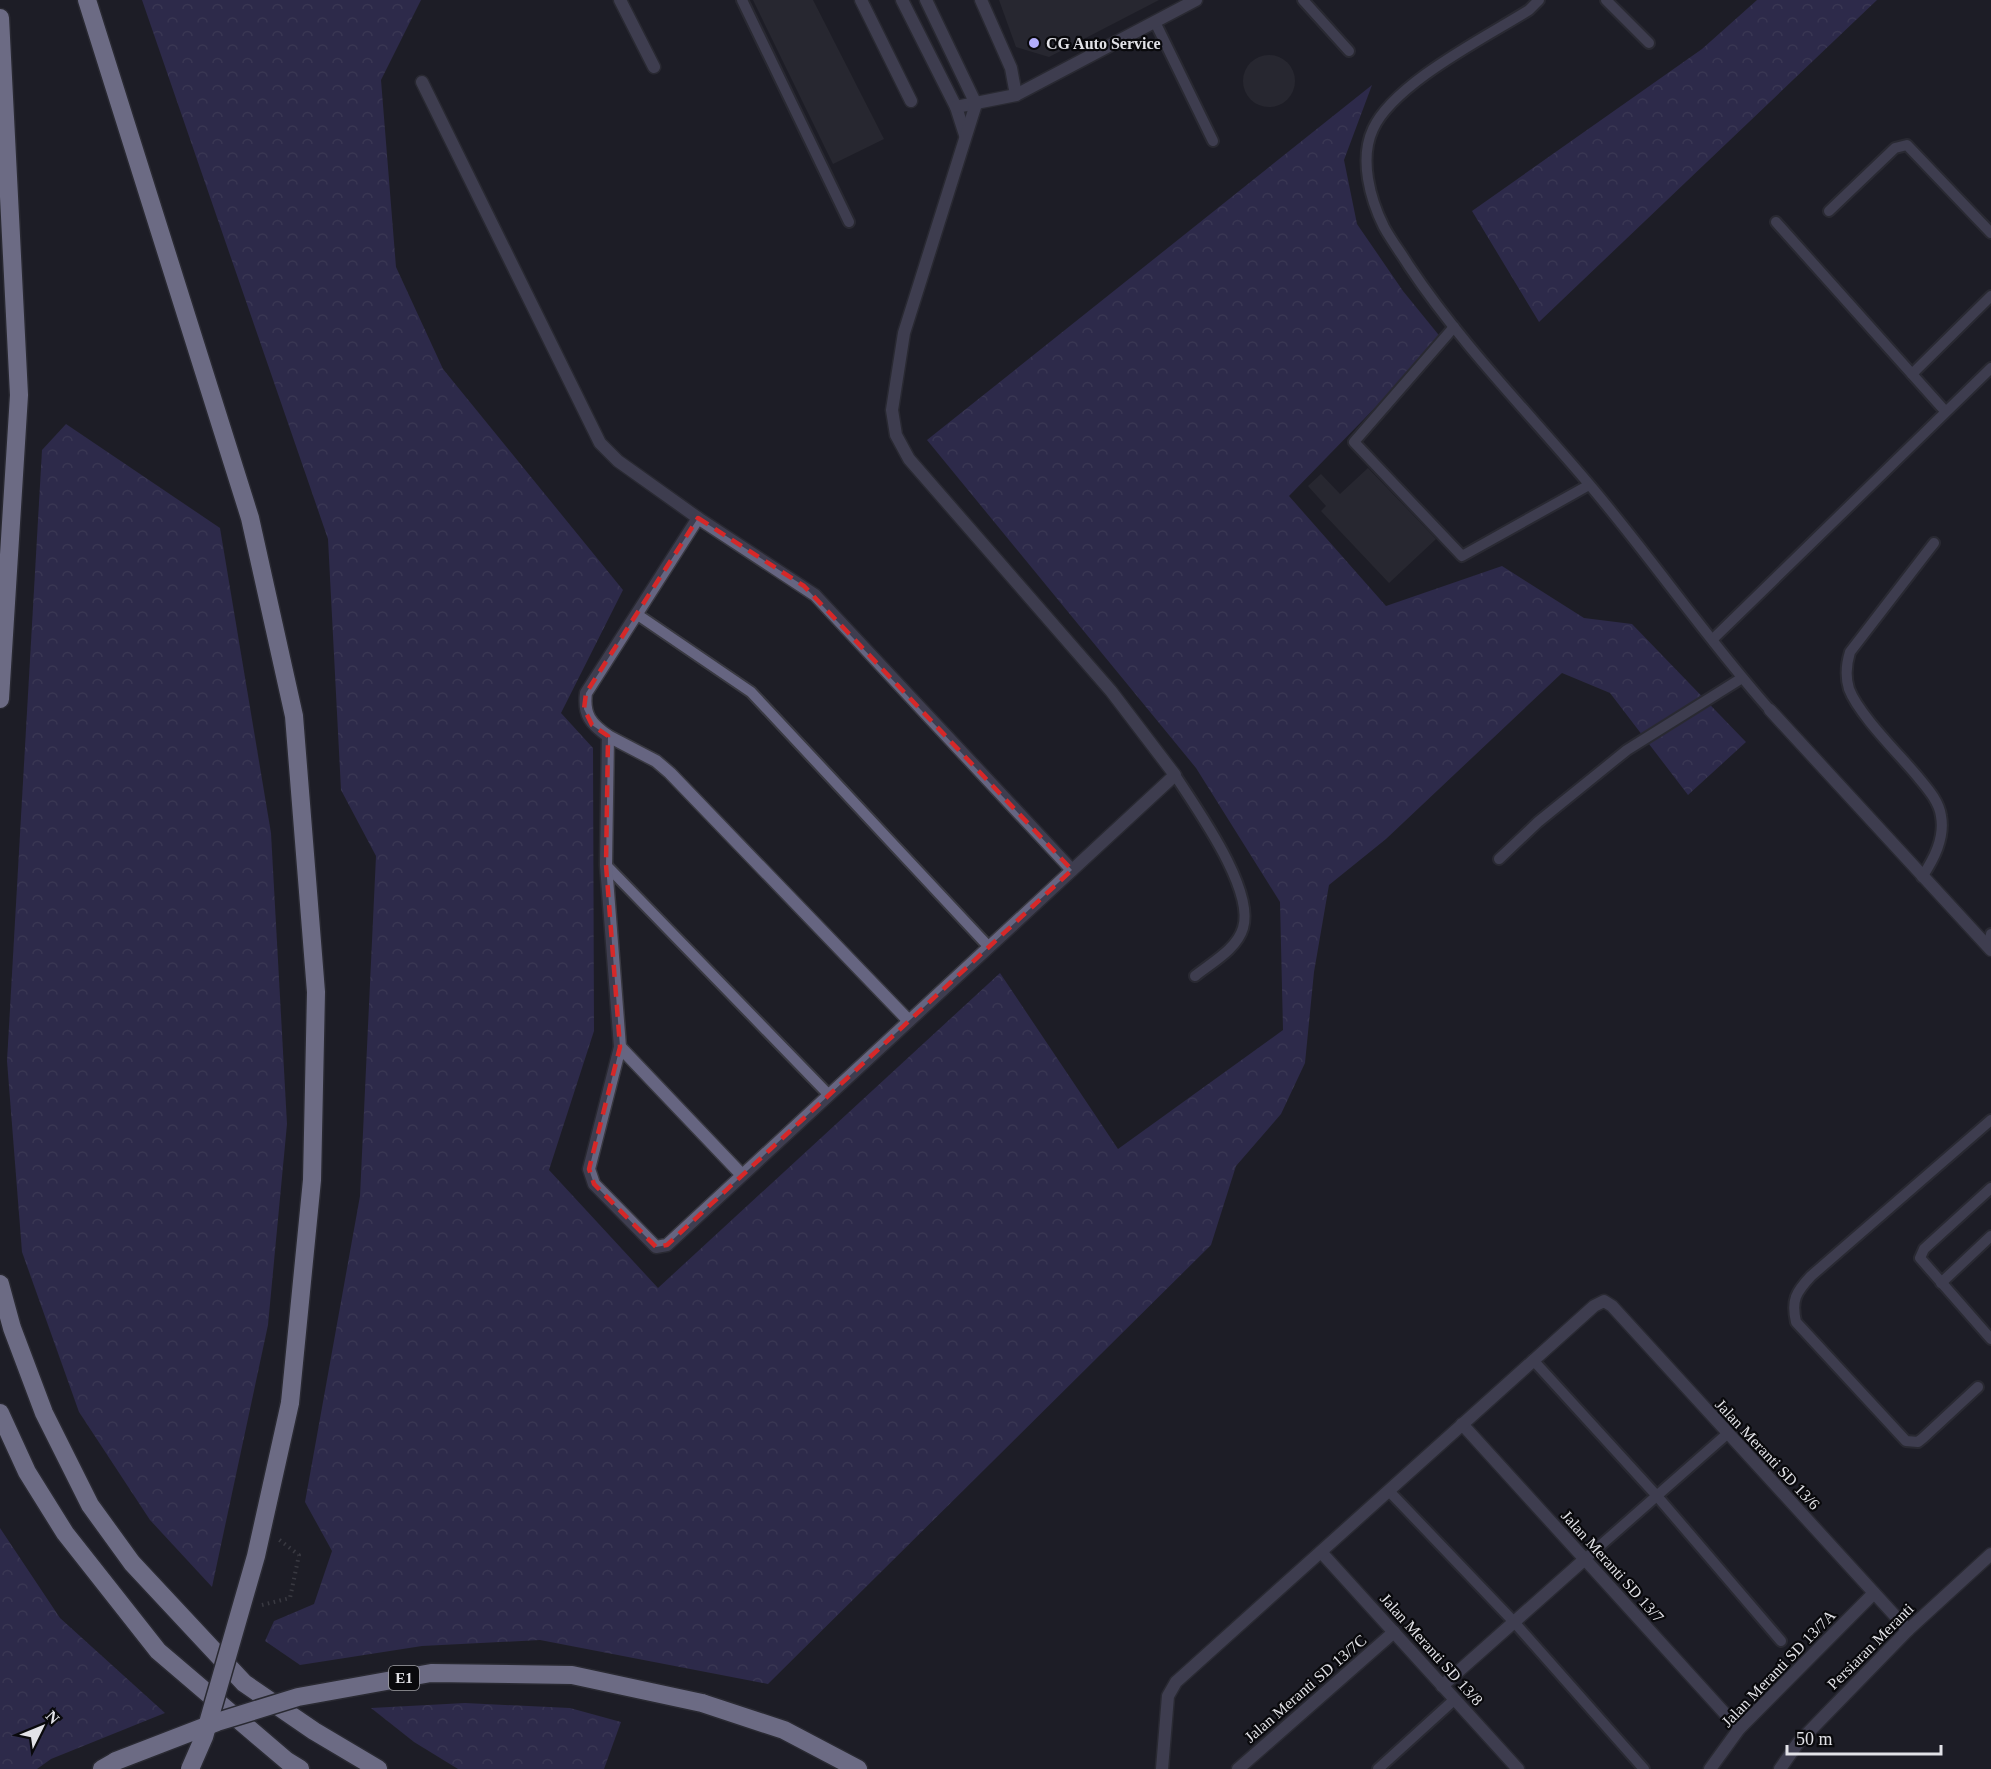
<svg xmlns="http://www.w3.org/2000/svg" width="1991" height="1769" viewBox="0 0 1991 1769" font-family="'Times New Roman',serif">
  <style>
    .forest { fill: url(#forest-crowns) }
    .building { fill: #34343c }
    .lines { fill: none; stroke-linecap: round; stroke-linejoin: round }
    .service-casing { stroke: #393941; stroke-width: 14 }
    .minor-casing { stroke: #393941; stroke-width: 15 }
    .tertiary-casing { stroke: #393941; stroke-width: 15 }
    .motorway-casing { stroke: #393941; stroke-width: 21 }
    .path { stroke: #5c5c63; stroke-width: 4; stroke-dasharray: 1.5 4.5; stroke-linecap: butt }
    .service { stroke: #666581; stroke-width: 10 }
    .minor { stroke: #666581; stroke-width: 12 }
    .tertiary { stroke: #666581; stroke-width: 12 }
    .motorway { stroke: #cccbf6; stroke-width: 18 }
    .motorway-bridge-casing { stroke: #393941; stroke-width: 21; stroke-linecap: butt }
    .motorway-bridge { stroke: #cccbf6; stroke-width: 18 }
    .marked { fill: none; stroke: #d62828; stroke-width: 4.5; stroke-dasharray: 12 8; stroke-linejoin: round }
    .poi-dot { fill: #b2adfa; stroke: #09090c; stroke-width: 2 }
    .labels { text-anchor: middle; stroke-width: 4.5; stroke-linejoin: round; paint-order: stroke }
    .shield { fill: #09090c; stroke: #a1a1a5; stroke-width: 1.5 }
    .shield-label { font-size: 15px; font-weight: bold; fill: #e2e2e7 }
    .poi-label { font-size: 16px; font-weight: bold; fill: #e2e2e7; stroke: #09090c; text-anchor: start }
    .street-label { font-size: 16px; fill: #e2e2e7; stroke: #09090c }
  </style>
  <defs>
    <pattern id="forest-crowns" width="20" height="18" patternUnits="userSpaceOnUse" patternTransform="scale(1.5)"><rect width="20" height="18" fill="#413a75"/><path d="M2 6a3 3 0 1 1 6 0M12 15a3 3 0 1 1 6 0" fill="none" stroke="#5c5689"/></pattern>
  </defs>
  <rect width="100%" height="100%" fill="#1e1e26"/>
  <g class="forest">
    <path d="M142 0H421L381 80 396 267 443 369 623 590 561 713 593 748 594 1031 549 1170 658 1288 1000 973 1118 1149 1283 1030 1280 902 1196 768 927 440 1372 85 1344 160 1357 224 1403 291 1442 339 1289 496 1386 606 1502 566 1584 618 1632 624 1746 742 1688 795 1610 693 1562 673 1386 839 1329 885 1314 972 1305 1063 1281 1114 1236 1166 1211 1245 768 1684 540 1640 422 1646 300 1665 265 1641 274 1621 314 1604 332 1551 305 1502 360 1196 376 856 341 790 328 539Z"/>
    <path d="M1757 0H1877L1539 322 1472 211 1702 49Z"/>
    <path d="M66 424 220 528 271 833 287 1124 268 1325 212 1587 150 1520 79 1412 22 1252 7 1061 42 450Z"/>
    <path d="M0 1528 60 1618 165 1713 51 1759 37 1769H0Z"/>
    <path d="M465 1703 570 1708 621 1722 604 1769H458L414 1742 371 1708Z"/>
  </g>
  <g class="building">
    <path d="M753 0H813L884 139 833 164Z"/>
    <path d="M999 0H1159L1049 57 1016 47Z"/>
    <circle cx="1269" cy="81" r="26"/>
    <path d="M1368 468 1436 539 1389 583 1321 511 1326 506 1308 486 1321 474 1340 494Z"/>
  </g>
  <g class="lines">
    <g class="service-casing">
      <g id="service">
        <path d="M742 0 849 222"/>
        <path d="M1303 0 1349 51"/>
        <path d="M1539 0 1529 10C1486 37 1394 83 1373 129 1359 159 1370 199 1384 227 1391 240 1401 253 1409 266 1461 344 1528 412 1588 483 1651 557 1706 638 1770 710"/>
        <path d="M1606 0 1649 43"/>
        <path d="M1155 22 1213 141"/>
        <path d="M1829 211 1895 148 1907 145 1991 233"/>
        <path d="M1776 222 1945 411"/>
        <path d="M1454 327 1354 442 1462 556 1589 485"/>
        <path d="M1912 374 1991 296"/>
        <path d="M638 615 751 692 989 947"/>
        <path d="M1713 639 1991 368"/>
        <path d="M1175 775C1196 808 1255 889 1243 928 1237 949 1211 963 1195 976"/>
        <path d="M1499 859 1538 822 1627 750 1742 678"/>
        <path d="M606 865 829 1095"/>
        <path d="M1922 877C1934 859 1945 838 1941 816 1939 801 1927 788 1918 777 1899 754 1859 715 1849 689 1845 676 1846 665 1850 652L1934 543"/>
        <path d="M1988 947 1991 934"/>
        <path d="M1991 1188 1924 1249 1920 1258 1991 1339"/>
        <path d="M1941 1283 1991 1236"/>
        <path d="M1533 1360 1657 1496 1781 1641"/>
        <path d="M1978 1387 1923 1438 1918 1442 1906 1441 1796 1322C1791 1300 1796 1292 1811 1276L1991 1120"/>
        <path d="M1389 1491 1514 1622 1644 1769"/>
        <path d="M1585 1559 1727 1434"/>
        <path d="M1378 1769 1455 1699"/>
      </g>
    </g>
    <g class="minor-casing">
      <g id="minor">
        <path d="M620 0 654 67"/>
        <path d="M861 0 911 101"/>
        <path d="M902 0 956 107 965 135"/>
        <path d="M981 0 1011 68 1016 95"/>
        <path d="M422 82 600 443 618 461 698 518 815 595 1072 870"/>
        <path d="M956 107 1016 95 1196 0"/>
        <path d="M698 518 586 693C583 715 591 724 608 736L606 865 620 1047 589 1169 594 1184 656 1247 667 1245 1175 775 1111 691 909 459 896 435 892 410 904 333 976 104 926 0"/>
        <path d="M1770 710 1991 950"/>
        <path d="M608 736 656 761 670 773 909 1021"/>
        <path d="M620 1047 742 1175"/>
        <path d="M1462 1424 1739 1729"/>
        <path d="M1321 1552 1518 1769"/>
        <path d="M1442 1686 1585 1559"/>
        <path d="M1162 1769 1168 1696 1176 1682 1594 1306 1604 1301 1612 1306 1908 1630"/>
        <path d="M1238 1769 1394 1632"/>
        <path d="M1710 1769 1739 1729 1874 1593"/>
      </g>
    </g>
    <g class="tertiary-casing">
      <path id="tertiary" d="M1780 1769 1798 1743 1908 1630 1991 1554"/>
    </g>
    <g class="motorway-casing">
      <g id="motorway">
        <path d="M87 0 250 518 294 716 316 992 312 1180 290 1403"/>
        <path d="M0 18 19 395 0 699"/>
        <path d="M0 1284 12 1328 44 1413 90 1505 132 1563 244 1683 314 1731 378 1769"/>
        <path d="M0 1413 27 1472 65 1533 158 1651 287 1761 300 1769"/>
        <path d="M702 1703 784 1730 858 1769"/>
        <path d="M102 1769 116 1761"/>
      </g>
    </g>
    <path class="path" d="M262 1605 290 1598 299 1555 277 1538"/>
    <use href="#service" class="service"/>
    <use href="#minor" class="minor"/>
    <use href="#tertiary" class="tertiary"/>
    <use href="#motorway" class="motorway"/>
    <g class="motorway-bridge-casing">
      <g id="motorway-bridge">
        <path d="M116 1761 217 1722 298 1697 431 1673 572 1675 702 1703"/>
        <path d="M190 1769 204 1737 256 1556 290 1403"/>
      </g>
    </g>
    <use href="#motorway-bridge" class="motorway-bridge"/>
  </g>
  <path d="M0 0H1991V1769H0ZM698 518 804 586 1072 870 667 1245 656 1247 594 1184 589 1169 620 1047 606 865 608 736 592 725 584 709 586 693Z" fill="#1e1e26" fill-opacity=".55" fill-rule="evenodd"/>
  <path class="marked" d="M698 518 804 586 1072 870 667 1245 656 1247 594 1184 589 1169 620 1047 606 865 608 736 592 725 584 709 586 693Z"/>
  <circle class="poi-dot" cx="1034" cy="43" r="6"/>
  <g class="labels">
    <rect class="shield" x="389" y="1666" width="30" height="24" rx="4.5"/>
    <g class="shield-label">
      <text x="404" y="1683">E1</text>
    </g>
    <g class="poi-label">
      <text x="1046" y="49">CG Auto Service</text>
    </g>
    <g class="street-label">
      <text transform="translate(1768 1454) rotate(47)" y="6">Jalan Meranti SD 13/6</text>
      <text transform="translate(1613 1566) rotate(48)" y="6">Jalan Meranti SD 13/7</text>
      <text transform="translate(1870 1646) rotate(-45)" y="6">Persiaran Meranti</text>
      <text transform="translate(1432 1649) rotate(48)" y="6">Jalan Meranti SD 13/8</text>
      <text transform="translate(1778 1668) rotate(-46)" y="6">Jalan Meranti SD 13/7A</text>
      <text transform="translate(1305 1688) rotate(-41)" y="6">Jalan Meranti SD 13/7C</text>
    </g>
  </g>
  <g transform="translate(42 1727) rotate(47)" stroke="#09090c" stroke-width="4.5" paint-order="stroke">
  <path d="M0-4.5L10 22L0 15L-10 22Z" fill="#e2e2e7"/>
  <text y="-9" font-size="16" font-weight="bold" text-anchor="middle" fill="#e2e2e7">N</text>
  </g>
  <path d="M1787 1745v9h154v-9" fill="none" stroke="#e2e2e7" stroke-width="3"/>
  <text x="1796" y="1745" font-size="18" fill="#e2e2e7" stroke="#09090c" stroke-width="4.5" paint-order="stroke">50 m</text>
</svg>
